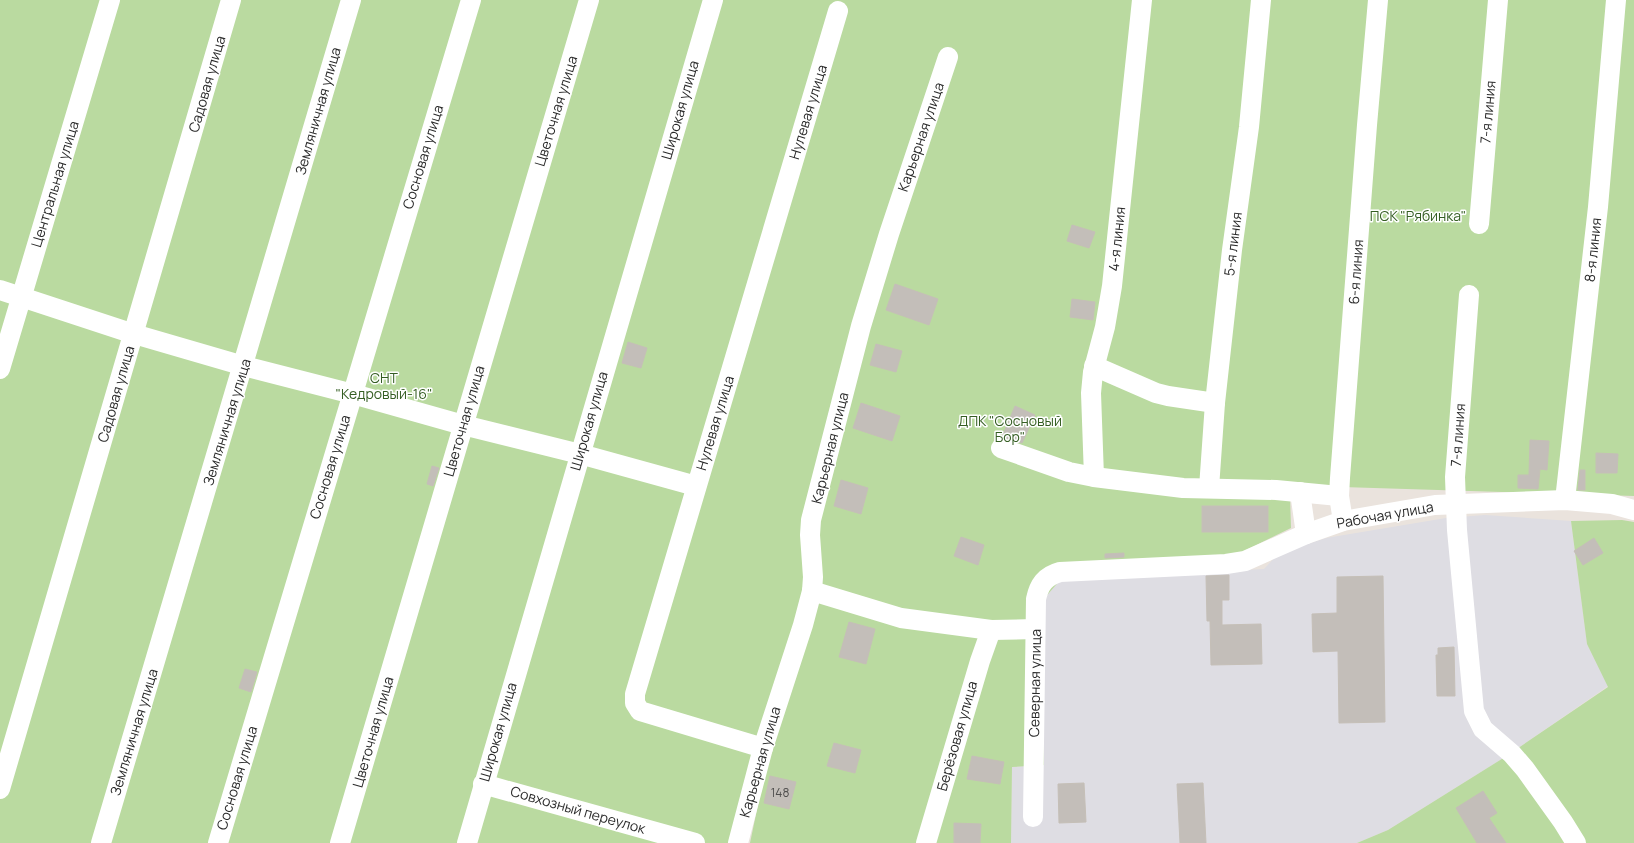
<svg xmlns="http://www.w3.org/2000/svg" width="1634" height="843" viewBox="0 0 1634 843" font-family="Manrope,sans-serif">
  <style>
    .industrial { fill: #dedde3 }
    .green { fill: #badaa0 }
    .building { fill: #c3beb9; stroke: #c5bfb7 }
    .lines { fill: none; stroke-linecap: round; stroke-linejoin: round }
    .minor { stroke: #fff; stroke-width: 20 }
    .labels { text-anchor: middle; stroke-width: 3; stroke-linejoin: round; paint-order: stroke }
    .number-label { font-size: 12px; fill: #504f4e }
    .street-label { font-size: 14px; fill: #2a2a2a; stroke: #fff }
    .park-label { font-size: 14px; fill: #355e23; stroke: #fff }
  </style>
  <rect width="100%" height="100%" fill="#eae3dd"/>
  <path class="industrial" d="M1485 515 1571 521 1587 644 1608 686 1505 757 1388 830 1357 843H1011L1012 767 1044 765 1041 637 1042 601 1062 578 1264 569 1279 553 1326 538 1446 518Z"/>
  <g class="green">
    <path d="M0 0H1634V496L1217 483 1203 493 1290 495 1291 528 1240 553 1062 578 1042 601 1041 637 1044 765 1012 767 1011 843H750L764 776 733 843H0Z"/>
    <path d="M1622 520 1634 522V843H1357L1388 830 1505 757 1608 687 1587 644 1571 521Z"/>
  </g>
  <g class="building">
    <path d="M1072 225 1095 232 1089 248 1067 241Z"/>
    <path d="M895 284 938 299 929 325 886 310Z"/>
    <path d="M1072 299 1095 302 1093 320 1070 317Z"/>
    <path d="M628 342 647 348 641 368 622 363Z"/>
    <path d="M876 344 902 351 896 372 870 365Z"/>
    <path d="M861 403 900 416 892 441 853 428Z"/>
    <path d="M1015 406 1035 415 1022 443 1002 437Z"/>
    <path d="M1530 440 1549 441 1547 470 1540 469 1538 489 1518 488V475H1529Z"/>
    <path d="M1596 453 1618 454 1617 473H1596Z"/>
    <path d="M432 466 439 468 433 486 427 484Z"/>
    <path d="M1580 470H1585V490H1578Z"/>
    <path d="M841 480 868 488 861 514 834 506Z"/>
    <rect x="1202" y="506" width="66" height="26"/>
    <path d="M961 537 984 545 978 565 954 556Z"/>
    <path d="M1594 538 1603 553 1583 565 1574 551Z"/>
    <path d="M1124 553V557L1105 558V554Z"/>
    <path d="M1229 575V600H1222V625L1261 624 1262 664 1211 665 1210 621H1207L1206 576Z"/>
    <path d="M1383 576 1385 722 1339 723 1338 651 1313 652 1312 614 1337 613V577Z"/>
    <path d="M849 622 875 629 866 664 839 657Z"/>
    <path d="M1454 647 1455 696H1437L1436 655H1438V648Z"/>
    <path d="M245 669 257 672 251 692 239 688Z"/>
    <path d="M834 743 861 750 855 773 827 766Z"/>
    <path d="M972 756 1004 762 1000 784 967 779Z"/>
    <path d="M770 776 796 782 789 809 764 803Z"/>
    <path d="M1084 783 1086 822 1059 823 1058 784Z"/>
    <path d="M1203 783 1206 843H1180L1177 784Z"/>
    <path d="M1483 791 1497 813 1489 818 1506 843H1477L1456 808Z"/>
    <path d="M954 823 981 824 980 843H954Z"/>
  </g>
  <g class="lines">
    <g class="minor">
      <path d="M1479 224 1498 0"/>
      <path d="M0 290 134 334 244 366 353 394 463 425 580 454 696 486"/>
      <path d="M1469 295 1455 477 1457 530 1474 711 1483 729 1512 754 1525 769 1563 822 1576 843"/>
      <path d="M1094 366 1156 393 1168 396 1215 403"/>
      <path d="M0 369 110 0"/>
      <path d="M1001 448 1069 472 1094 477 1183 488 1276 490 1339 496"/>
      <path d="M1094 477 1091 393 1093 372 1105 327 1112 286 1142 0"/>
      <path d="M1209 488 1215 403 1232 250 1249 127 1261 0"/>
      <path d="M1300 492 1306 534"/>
      <path d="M1565 500 1598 207 1616 0"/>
      <path d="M1343 521 1339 496 1340 478 1367 125 1378 0"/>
      <path d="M812 591 901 618 991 630 1035 629"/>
      <path d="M763 748 640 711 635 703V694L838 11"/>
      <path d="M483 784 695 843"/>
      <path d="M0 789 231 0"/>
      <path d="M1033 817 1036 599C1039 585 1045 576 1060 572L1226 564 1245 561 1306 534 1343 521 1435 505 1565 500 1612 504 1634 510"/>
      <path d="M101 843 351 0"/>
      <path d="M218 843 471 0"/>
      <path d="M340 843 589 0"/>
      <path d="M467 843 713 0"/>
      <path d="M738 843 763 748 803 625 812 591 813 577 810 535 811 520 861 326 889 234 948 57"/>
      <path d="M926 843 980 661 991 630"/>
    </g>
  </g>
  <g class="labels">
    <g class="number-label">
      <text x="780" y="797">148</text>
    </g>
    <g class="street-label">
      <text transform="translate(207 84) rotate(-74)" y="5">Садовая улица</text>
      <text transform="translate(680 110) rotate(-74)" y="5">Широкая улица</text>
      <text transform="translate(318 111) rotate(-74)" y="5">Земляничная улица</text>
      <text transform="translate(556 111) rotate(-73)" y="5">Цветочная улица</text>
      <text transform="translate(808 112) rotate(-73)" y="5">Нулевая улица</text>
      <text transform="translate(1488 112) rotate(-85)" y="5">7-я линия</text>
      <text transform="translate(921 137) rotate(-71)" y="5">Карьерная улица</text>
      <text transform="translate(423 157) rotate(-73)" y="5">Сосновая улица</text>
      <text transform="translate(55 184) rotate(-73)" y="5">Центральная улица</text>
      <text transform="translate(1117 239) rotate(-84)" y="5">4-я линия</text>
      <text transform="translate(1233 244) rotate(-83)" y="5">5-я линия</text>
      <text transform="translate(1593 250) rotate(-84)" y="5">8-я линия</text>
      <text transform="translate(1356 272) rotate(-86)" y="5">6-я линия</text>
      <text transform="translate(116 394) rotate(-74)" y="5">Садовая улица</text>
      <text transform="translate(464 421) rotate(-74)" y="5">Цветочная улица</text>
      <text transform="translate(589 421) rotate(-74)" y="5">Широкая улица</text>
      <text transform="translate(227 422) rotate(-73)" y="5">Земляничная улица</text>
      <text transform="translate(715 423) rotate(-73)" y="5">Нулевая улица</text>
      <text transform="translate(1458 435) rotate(-86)" y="5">7-я линия</text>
      <text transform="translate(830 448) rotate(-76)" y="5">Карьерная улица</text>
      <text transform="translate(330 467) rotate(-73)" y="5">Сосновая улица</text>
      <text transform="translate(1385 515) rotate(-10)" y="5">Рабочая улица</text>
      <text transform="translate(1035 683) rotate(-89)" y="5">Северная улица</text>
      <text transform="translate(134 732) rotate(-73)" y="5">Земляничная улица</text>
      <text transform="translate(373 732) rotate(-74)" y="5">Цветочная улица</text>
      <text transform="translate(498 732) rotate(-74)" y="5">Широкая улица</text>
      <text transform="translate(957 736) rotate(-74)" y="5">Берёзовая улица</text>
      <text transform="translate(760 762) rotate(-74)" y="5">Карьерная улица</text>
      <text transform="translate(237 778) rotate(-73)" y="5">Сосновая улица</text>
      <text transform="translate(578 810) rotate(16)" y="5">Совхозный переулок</text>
    </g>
    <g class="park-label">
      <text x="1418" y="221">ПСК "Рябинка"</text>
      <text x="384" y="383">СНТ<tspan x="384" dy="16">"Кедровый-16"</tspan></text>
      <text x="1010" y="426">ДПК "Сосновый<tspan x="1010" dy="16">Бор"</tspan></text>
    </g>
  </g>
</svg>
